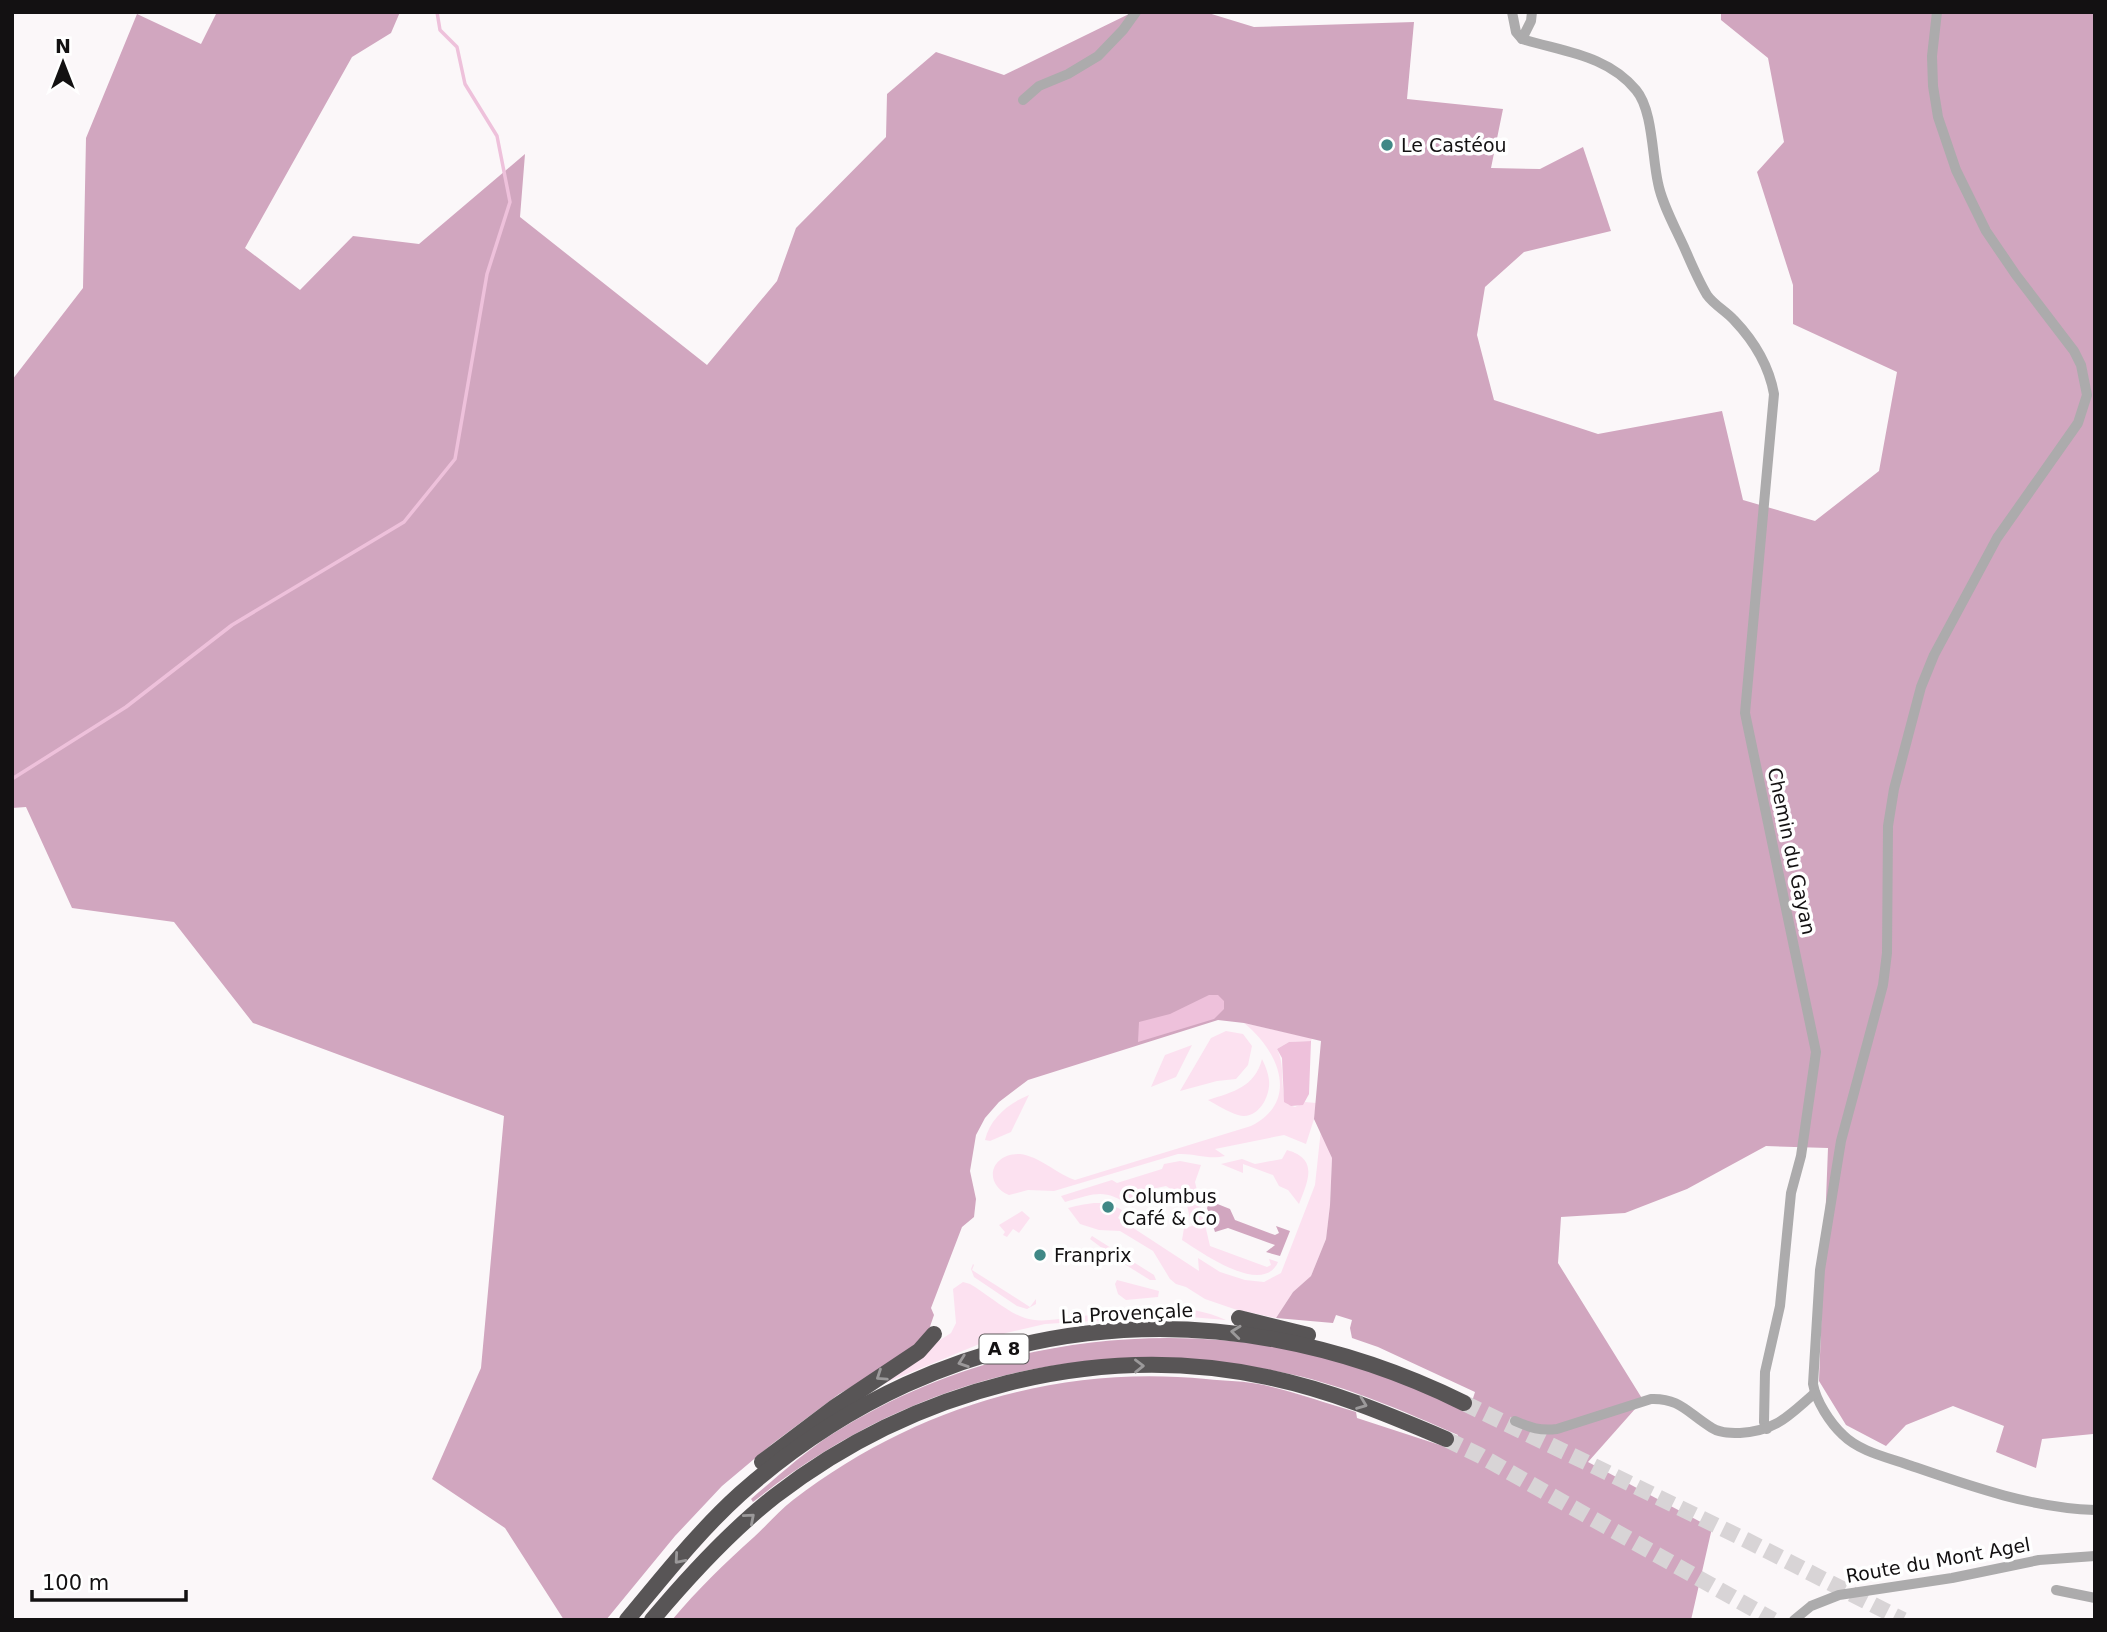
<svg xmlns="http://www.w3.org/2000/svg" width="2107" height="1632" viewBox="0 0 2107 1632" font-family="'DejaVu Sans',sans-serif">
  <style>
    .green { fill: #fce1f0 }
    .forest { fill: #d1a6bf }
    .water { fill: #eec1db }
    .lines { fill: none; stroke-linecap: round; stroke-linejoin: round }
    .stream { stroke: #eec1db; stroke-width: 3.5 }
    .highway-tunnel { stroke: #d8d4d6; stroke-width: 16; stroke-dasharray: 16 8; stroke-linecap: butt }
    .minor { stroke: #acabac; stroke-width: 10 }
    .highway { stroke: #585556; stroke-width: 16 }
    .oneway { stroke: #9b999a }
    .poi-dot { fill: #408886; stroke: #fff; stroke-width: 2.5 }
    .labels { text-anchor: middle; stroke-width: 7; stroke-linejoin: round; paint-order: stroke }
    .shield { fill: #fff; stroke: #5a5859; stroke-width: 2 }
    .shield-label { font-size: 18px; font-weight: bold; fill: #131112 }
    .poi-label { font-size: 19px; fill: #131112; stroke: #fff; text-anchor: start }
    .street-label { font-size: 19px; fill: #131112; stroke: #fff }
  </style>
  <rect width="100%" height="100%" fill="#fbf7f9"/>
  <g class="green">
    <path d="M1244 1023 1312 1038 1311 1041 1289 1042 1277 1049C1286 1067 1279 1087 1287 1104L1295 1107 1305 1102 1316 1103 1314 1119 1306 1144 1284 1135 1215 1149 1225 1156C1208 1160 1195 1153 1178 1154L1054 1191 1028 1190 1009 1195C982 1183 991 1153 1020 1154 1039 1156 1057 1174 1075 1180L1251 1126C1301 1101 1278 1050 1244 1023Z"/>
    <path d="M1226 1031 1243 1034 1252 1046 1248 1065 1236 1079 1217 1081 1180 1091 1211 1038Z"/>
    <path d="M1192 1045 1176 1077 1151 1087 1165 1055Z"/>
    <path d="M1262 1059C1265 1065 1268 1072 1269 1080 1271 1097 1257 1121 1238 1115 1228 1112 1217 1105 1208 1100 1233 1092 1255 1087 1262 1059Z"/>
    <path d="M1029 1095 1011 1132 990 1141 985 1140C990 1118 1009 1103 1029 1095Z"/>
    <path d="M1321 1129 1332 1158 1330 1205 1326 1239 1311 1276 1293 1292 1276 1318 1234 1309 1205 1299 1186 1287 1176 1284 1170 1279 1153 1251 1120 1231 1099 1230 1080 1224 1068 1208C1089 1203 1103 1199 1122 1210L1118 1218 1199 1271 1198 1258 1220 1272 1245 1280 1264 1282 1281 1273 1315 1185Z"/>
    <path d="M1287 1150C1319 1159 1308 1181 1299 1204L1288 1190 1279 1186 1273 1175 1243 1164V1173L1221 1164 1242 1159 1255 1164 1282 1159Z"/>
    <path d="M1180 1161 1201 1165 1195 1182 1210 1246 1267 1267 1271 1265 1269 1259 1278 1262C1263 1297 1201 1252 1182 1240L1184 1228 1192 1226 1185 1198 1166 1186 1133 1193V1207C1103 1188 1098 1193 1065 1202L1061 1196 1112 1180 1117 1183 1162 1169 1164 1164Z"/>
    <path d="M1022 1211 1030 1218 1019 1233 1013 1229 1007 1237 1003 1235 1005 1232 999 1225Z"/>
    <path d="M1092 1236 1154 1275 1156 1280H1150L1102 1250V1248L1090 1239Z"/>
    <path d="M973 1264 974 1265 972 1270 1030 1307 1036 1299V1304L1027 1309 1017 1306 974 1277 971 1269Z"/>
    <path d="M1117 1280 1159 1291 1158 1297 1126 1300 1118 1294 1115 1284Z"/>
    <path d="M963 1282 970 1284C986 1293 1008 1313 1025 1318 1039 1323 1058 1319 1073 1317 1127 1312 1174 1297 1226 1320L1190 1317 1141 1318 1045 1324 1006 1333 878 1386 875 1382 951 1333 956 1323 953 1289Z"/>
  </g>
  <g class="forest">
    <path d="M217 12H400L391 33 352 57 245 248 300 290 353 236 419 244 525 154 520 217 707 365 777 281 796 228 886 137 887 94 936 52 1004 75 1133 12H1205L1254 27 1414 22 1407 99 1503 109 1491 168 1540 169 1583 147 1611 231 1524 252 1485 287 1477 335 1494 400 1598 434 1722 411 1743 500 1815 521 1879 471 1897 372 1793 324V285L1757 172 1784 142 1768 58 1721 20V12H2095V1438L2093 1434 2042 1439 2036 1468 1996 1452 2004 1426 1953 1406 1906 1425 1886 1446 1846 1425 1819 1381 1828 1148 1766 1146 1687 1189 1625 1213 1561 1217 1558 1263 1643 1400 1588 1462 1712 1528 1691 1620H672C697 1590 725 1563 754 1537 767 1525 779 1511 793 1500 911 1409 1057 1364 1206 1379 1225 1381 1246 1381 1264 1385 1295 1392 1326 1403 1356 1412L1357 1418 1452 1449 1458 1435C1403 1411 1349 1387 1290 1374 1093 1331 910 1377 753 1502L751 1499C777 1477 804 1452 834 1433 975 1344 1146 1318 1309 1353 1364 1365 1417 1389 1469 1411L1475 1392 1378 1347 1352 1338 1350 1328 1352 1320 1336 1315 1333 1323 1276 1318 1293 1292 1311 1276 1326 1239 1330 1205 1332 1158 1314 1119 1321 1041 1244 1023 1218 1020 1028 1080 999 1102 985 1118 976 1135 970 1171 976 1199 974 1217 962 1227 931 1308 934 1315 926 1338 871 1376 839 1394 772 1444 722 1486 675 1536 606 1620H564L505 1528 432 1479 481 1368 504 1116 253 1023 174 922 72 908 26 807 12 808V380L83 288 86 138 137 14 201 44Z"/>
    <path d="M1210 1201 1230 1209 1235 1220 1275 1235 1279 1233 1276 1226 1290 1231 1280 1256 1266 1252 1275 1245 1228 1228 1215 1232 1207 1208Z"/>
  </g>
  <g class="water">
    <path d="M1209 995H1218L1224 1001V1009L1214 1019 1138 1042 1139 1022 1170 1014Z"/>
    <path d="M1311 1041 1309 1094 1303 1105 1291 1106 1284 1102 1282 1058 1277 1049 1289 1042Z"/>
  </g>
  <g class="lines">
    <path class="stream" d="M12 779 126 707 232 625 404 522 455 459 487 274 510 202 497 136 465 84 457 47 440 30 437 12"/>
    <g class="highway-tunnel">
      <path d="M1464 1403 1746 1540 1903 1620"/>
      <path d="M1446 1439 1479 1455 1773 1620"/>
    </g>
    <g class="minor">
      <path d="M1512 12 1516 32 1522 39C1564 52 1607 55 1636 90 1653 110 1652 157 1658 183 1662 204 1675 227 1684 247 1691 263 1698 280 1707 295 1714 305 1726 311 1734 320 1754 341 1769 366 1774 394L1745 713 1816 1052 1801 1156 1791 1193 1780 1306 1765 1372 1764 1422 1767 1429"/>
      <path d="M1937 12 1932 56 1933 86 1938 117 1956 170 1986 231 2016 275 2074 351 2081 365 2087 395 2078 423 1997 538 1934 655 1921 687 1894 789 1888 826 1887 953 1883 985 1841 1141 1820 1270 1813 1384C1816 1401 1830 1423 1843 1435 1859 1451 1886 1457 1906 1464 1967 1485 2030 1508 2095 1510"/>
      <path d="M1522 39 1531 21 1532 12"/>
      <path d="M1023 100 1039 86 1068 74 1098 56 1123 30 1136 12"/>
      <path d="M1515 1421C1531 1428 1540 1431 1557 1429L1651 1399C1679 1398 1687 1412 1709 1426 1718 1433 1729 1433 1740 1433 1777 1431 1789 1415 1815 1393"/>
      <path d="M2056 1590 2095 1598"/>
      <path d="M1794 1620 1811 1606 1839 1595 1952 1578 2039 1560 2095 1556"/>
    </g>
    <g class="highway">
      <path d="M1239 1318 1308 1335"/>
      <path d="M762 1462 835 1407 919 1351 934 1334"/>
      <path d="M627 1620C663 1577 698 1532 740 1494 948 1309 1216 1281 1464 1403"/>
      <path d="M652 1620C689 1576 729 1532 775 1496 912 1390 1096 1340 1267 1377 1330 1390 1387 1414 1446 1439"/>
    </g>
  </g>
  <defs><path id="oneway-chevron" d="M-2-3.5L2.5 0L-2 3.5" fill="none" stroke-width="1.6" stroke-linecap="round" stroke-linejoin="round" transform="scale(1.75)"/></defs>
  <g class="oneway">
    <use href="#oneway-chevron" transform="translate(1236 1332) rotate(-174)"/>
    <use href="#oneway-chevron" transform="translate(963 1362) rotate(161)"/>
    <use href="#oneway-chevron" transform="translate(1139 1366) rotate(-1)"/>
    <use href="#oneway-chevron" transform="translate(881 1376) rotate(146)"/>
    <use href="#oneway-chevron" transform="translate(1362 1404) rotate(21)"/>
    <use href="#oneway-chevron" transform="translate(750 1518) rotate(-41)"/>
    <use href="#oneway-chevron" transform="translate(679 1559) rotate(131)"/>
  </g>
  <g class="poi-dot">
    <circle cx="1387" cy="145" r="7"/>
    <circle cx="1108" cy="1207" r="7"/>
    <circle cx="1040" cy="1255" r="7"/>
  </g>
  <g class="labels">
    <rect class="shield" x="979.5" y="1334.5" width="49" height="29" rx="5"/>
    <g class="shield-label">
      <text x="1004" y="1355">A 8</text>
    </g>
    <g class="poi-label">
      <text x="1401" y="152">Le Castéou</text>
      <text x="1122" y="1203">Columbus<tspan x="1122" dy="22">Café &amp; Co</tspan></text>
      <text x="1054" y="1262">Franprix</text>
    </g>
    <g class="street-label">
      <text transform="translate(1792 851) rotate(78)" y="7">Chemin du Gayan</text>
      <text transform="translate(1127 1313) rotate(-3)" y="7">La Provençale</text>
      <text transform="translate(1938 1560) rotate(-10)" y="7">Route du Mont Agel</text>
    </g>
  </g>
  <rect width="2107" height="1632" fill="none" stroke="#131112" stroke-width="28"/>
  <g transform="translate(63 63)" stroke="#ffffff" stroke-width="5" paint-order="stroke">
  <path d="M0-5L12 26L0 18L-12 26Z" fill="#131112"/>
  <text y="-10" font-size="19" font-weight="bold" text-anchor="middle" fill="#131112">N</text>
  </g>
  <path d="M32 1590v10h154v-10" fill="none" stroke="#131112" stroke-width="3.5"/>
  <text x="42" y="1590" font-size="21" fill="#131112" stroke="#ffffff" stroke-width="5" paint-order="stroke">100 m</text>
</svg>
